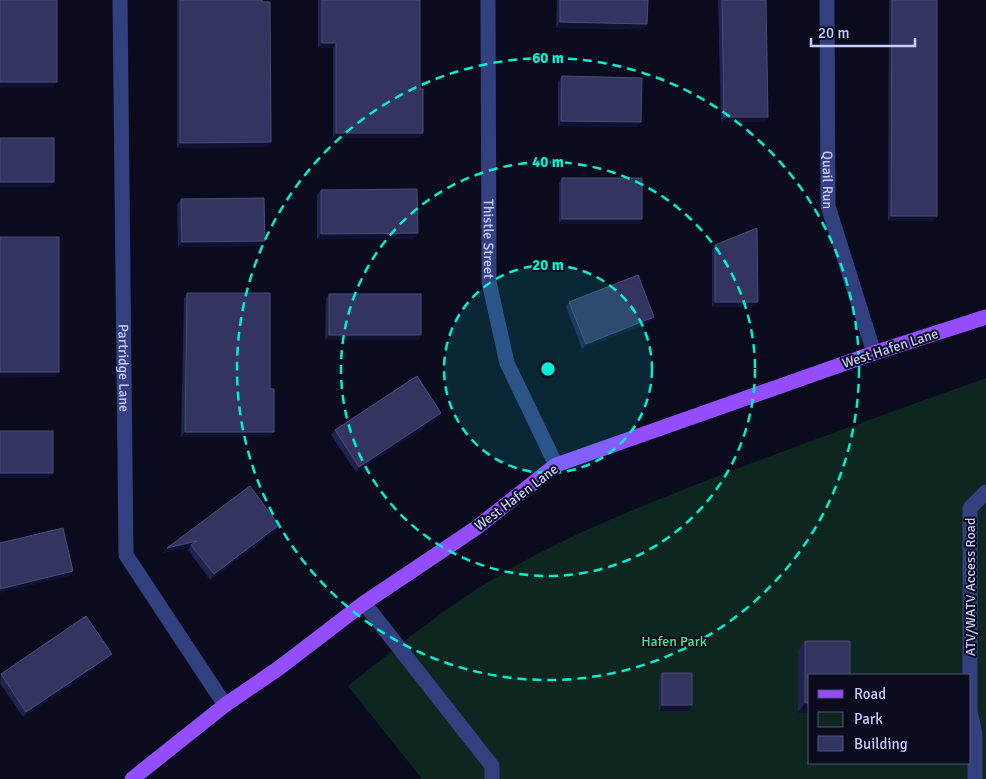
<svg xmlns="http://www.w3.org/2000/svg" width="986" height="779" viewBox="0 0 986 779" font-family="Signika,sans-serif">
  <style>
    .green { fill: #0d2720; fill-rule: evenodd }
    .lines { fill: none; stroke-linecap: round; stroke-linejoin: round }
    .minor { stroke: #32407f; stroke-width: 15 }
    .major { stroke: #944dff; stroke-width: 15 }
    .wall { fill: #21234c }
    .shaded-wall { fill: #111231 }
    .building { fill: #333560; stroke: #4a4d79 }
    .ring { fill: none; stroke: #00f1d2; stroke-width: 2.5; stroke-dasharray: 9 6 }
    .labels { text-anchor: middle; stroke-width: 4; stroke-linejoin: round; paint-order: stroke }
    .street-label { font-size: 14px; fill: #c6ccff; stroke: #0a0b1d }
    .park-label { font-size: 14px; fill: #4be69c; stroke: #0a0b1d }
    .centre { fill: #00f1d2; stroke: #0a0b1d; stroke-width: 2.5 }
    .ring-label { font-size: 15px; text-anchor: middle; font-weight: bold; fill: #00f1d2; stroke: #0a0b1d; stroke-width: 4; stroke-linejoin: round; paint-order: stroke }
  </style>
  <rect width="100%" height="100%" fill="#0a0b1d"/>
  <path class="green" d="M986 378V779H422L348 686C398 646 448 605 503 573 565 537 629 511 695 485 791 447 889 413 986 378ZM810 675H970V763H810Z"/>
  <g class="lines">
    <g class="minor">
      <path id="s1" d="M120 0 126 555 225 705"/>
      <path id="s2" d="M488 0 489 282 507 363 556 465"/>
      <path id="s3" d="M827 0 828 206 874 353"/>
      <path d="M364 603 492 766V779"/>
      <path d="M975 779V734L970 711V508L986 492"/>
    </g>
    <path class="major" d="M132 779 225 705 279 668 364 603 476 528 556 465 874 353 986 317"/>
  </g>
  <g class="wall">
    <path d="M177 0H262L267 147 177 148Z"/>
    <path d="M318 0H420L419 138H333V48H318Z"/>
    <path d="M557 0H648L647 24 644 29 556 28Z"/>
    <path d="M718 0H766L768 117 764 122H721Z"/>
    <path d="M889 0H937V216L933 221H888Z"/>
    <path d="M562 76 638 127 558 126V82Z"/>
    <path d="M562 178 642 219 639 224H559V183Z"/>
    <path d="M321 190 414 239H317V195Z"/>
    <path d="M181 199 265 241 261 246 178 247 177 205Z"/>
    <path d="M715 245 758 302 754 307H712V250Z"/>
    <path d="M187 293 274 432 270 437H181L184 298Z"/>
    <path d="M329 294 421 335 418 340H325L326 299Z"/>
    <path d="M569 302 651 322 582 349 566 307Z"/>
    <path d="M438 419 356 472 331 435 335 430Z"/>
    <path d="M276 531 210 580 188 550 190 547 163 553 167 548Z"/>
    <path d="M805 641 810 713H798V651Z"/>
    <path d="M108 659 23 717 0 683 1 674Z"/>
    <path d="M662 673 688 711H659V678Z"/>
  </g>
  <g class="shaded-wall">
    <path d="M560 22 647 24 644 29 556 28Z"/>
    <path d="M322 43H336L333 48H318Z"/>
    <path d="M0 82H57L54 87H0Z"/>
    <path d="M724 117H768L764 122H721Z"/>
    <path d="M561 121 641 122 638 127 558 126Z"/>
    <path d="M336 133H423L419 138H333Z"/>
    <path d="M271 142 267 147 177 148 180 143Z"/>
    <path d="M0 182H54L51 187H0Z"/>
    <path d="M891 216H937L933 221H888Z"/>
    <path d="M562 219H642L639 224H559Z"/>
    <path d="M418 233 414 239H317L321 234Z"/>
    <path d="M265 241 261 246 178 247 182 242Z"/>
    <path d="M715 302H758L754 307H712Z"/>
    <path d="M654 317 651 322 582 349 586 344Z"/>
    <path d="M329 335H421L418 340H325Z"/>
    <path d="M0 372H59L56 377 0 378Z"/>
    <path d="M441 413 438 419 356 472 359 467Z"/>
    <path d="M185 432H274L270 437H181Z"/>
    <path d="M0 473H53L49 478H0Z"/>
    <path d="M279 525 276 531 210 580 214 574Z"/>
    <path d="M197 541 191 545 190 547 163 553 167 548Z"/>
    <path d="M73 571 70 576 0 593V589Z"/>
    <path d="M112 654 108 659 23 717 26 712Z"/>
    <path d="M805 703H810V713H798Z"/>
    <path d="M662 705H692L688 711H659Z"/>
  </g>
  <g class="building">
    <rect x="0" y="0" width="57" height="82"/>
    <path d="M180 0H262V2H270L271 142 180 143Z"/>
    <path d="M322 0H420V89H423V133H336V43H322Z"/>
    <path d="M560 0H648L647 24 560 22Z"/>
    <path d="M722 0H766L768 117H724Z"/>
    <path d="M892 0H937V216H891Z"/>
    <path d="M562 76 642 78 641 122 561 121Z"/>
    <rect x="0" y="138" width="54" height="44"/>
    <rect x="562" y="178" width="80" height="41"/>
    <path d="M417 189 418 233 321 234V190Z"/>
    <path d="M264 198 265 241 182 242 181 199Z"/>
    <path d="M757 228 758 302H715V245Z"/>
    <rect x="0" y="237" width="59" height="135"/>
    <path d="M638 275 654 317 586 344 569 302Z"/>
    <path d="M187 293H270V389H274V432H185Z"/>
    <rect x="329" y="294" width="92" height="41"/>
    <path d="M417 376 441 413 359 467 335 430Z"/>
    <rect x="0" y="431" width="53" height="42"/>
    <path d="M250 486 279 525 214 574 191 545 197 541 167 548Z"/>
    <path d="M63 528 73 571 0 589V543Z"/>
    <path d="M86 616 112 654 26 712 1 674Z"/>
    <path d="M805 641H850V675H810V703H805Z"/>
    <rect x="662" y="673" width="30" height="32"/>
  </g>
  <circle cx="548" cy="369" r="104" fill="#00f1d2" fill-opacity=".12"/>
  <g class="ring">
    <circle cx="548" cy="369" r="104"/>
    <circle cx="548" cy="369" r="207"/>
    <circle cx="548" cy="369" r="311"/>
  </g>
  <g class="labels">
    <g class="street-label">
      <text dy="5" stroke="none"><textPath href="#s3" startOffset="180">Quail Run</textPath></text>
      <text dy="5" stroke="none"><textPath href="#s2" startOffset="239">Thistle Street</textPath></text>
      <text transform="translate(890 348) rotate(-18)" y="5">West Hafen Lane</text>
      <text dy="5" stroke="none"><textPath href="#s1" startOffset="368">Partridge Lane</textPath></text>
      <text transform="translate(516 497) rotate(-37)" y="5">West Hafen Lane</text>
      <text transform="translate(970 587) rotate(-90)" y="5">ATV/WATV Access Road</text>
    </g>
    <g class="park-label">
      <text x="674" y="646">Hafen Park</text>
    </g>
  </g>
  <circle cx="548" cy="369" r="8" class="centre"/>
  <g class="ring-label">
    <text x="548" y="63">60 m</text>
    <text x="548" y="167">40 m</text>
    <text x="548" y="270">20 m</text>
  </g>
  <rect x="808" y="674" width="162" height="90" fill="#0a0b1d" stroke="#555877"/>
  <rect x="818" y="690" width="25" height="8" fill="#944dff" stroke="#555877"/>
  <text x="854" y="699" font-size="15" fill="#c6ccff">Road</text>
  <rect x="818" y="712" width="25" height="15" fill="#0d2720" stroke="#555877"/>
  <text x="854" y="724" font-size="15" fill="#c6ccff">Park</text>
  <rect x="818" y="736" width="25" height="15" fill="#333560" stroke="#555877"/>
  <text x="854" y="749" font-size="15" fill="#c6ccff">Building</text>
  <path d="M811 38v8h104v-8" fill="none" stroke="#c6ccff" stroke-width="2.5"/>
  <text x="818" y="38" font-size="15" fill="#c6ccff" stroke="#0a0b1d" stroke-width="4" paint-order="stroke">20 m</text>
</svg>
